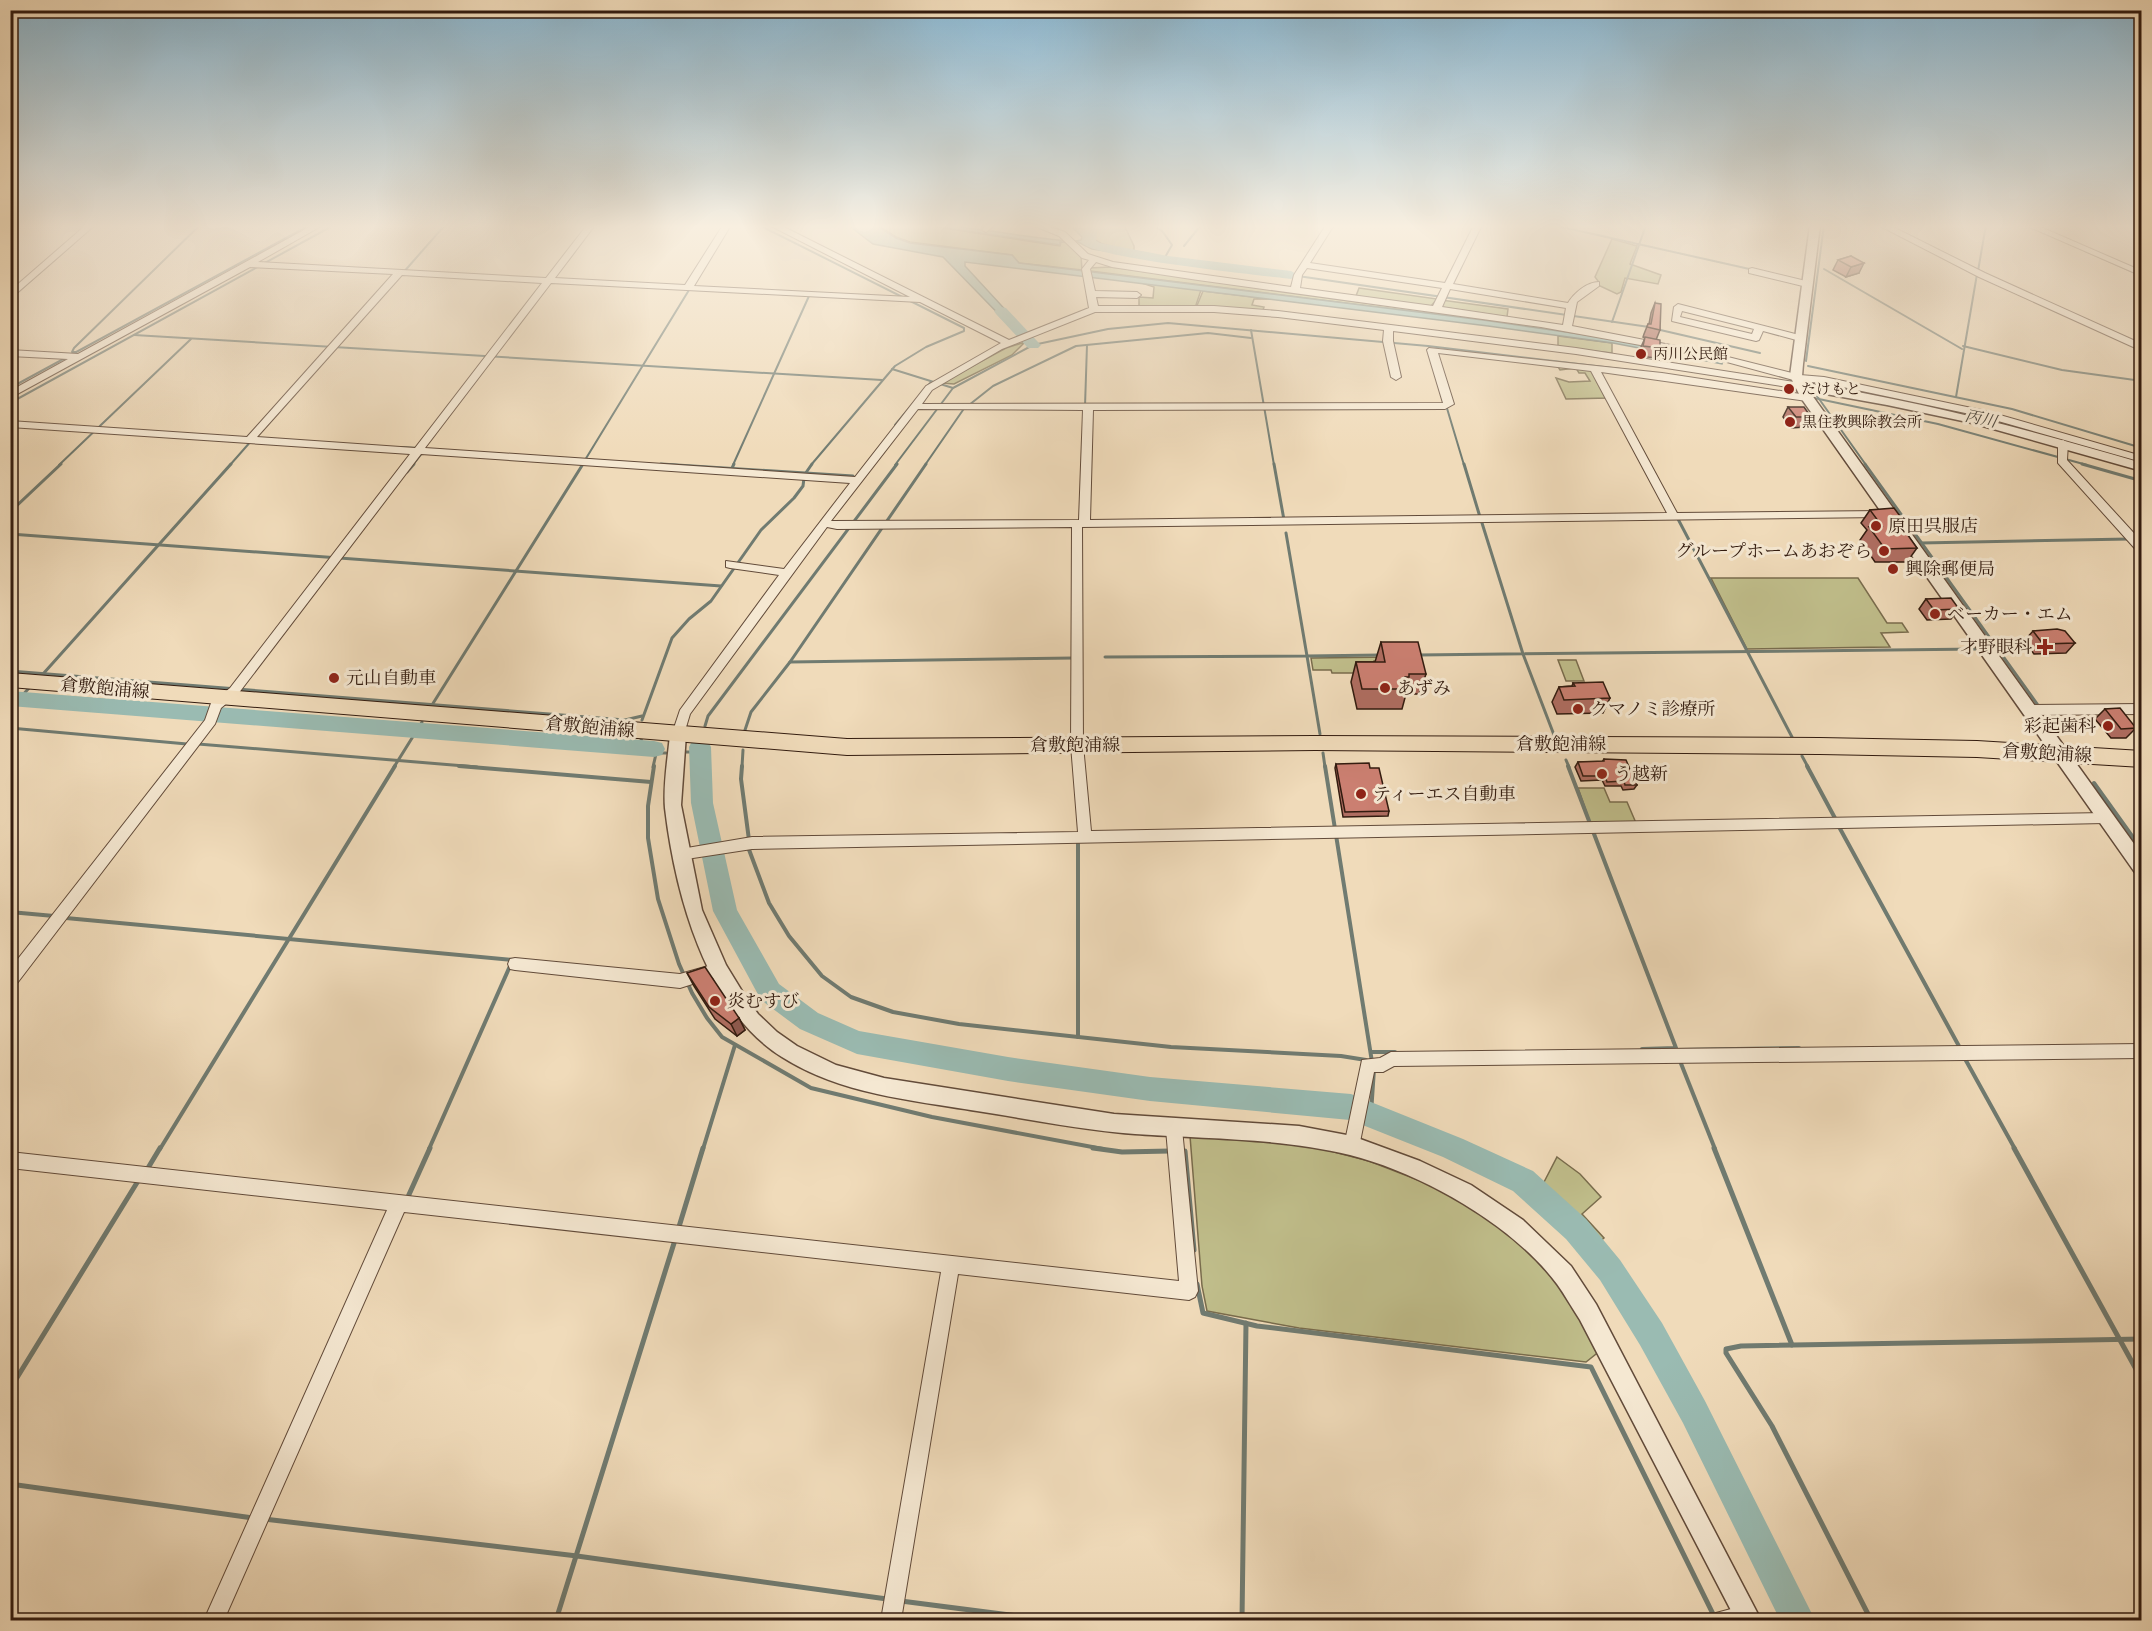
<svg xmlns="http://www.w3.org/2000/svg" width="2152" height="1631" viewBox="0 0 2152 1631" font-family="'Sorts Mill Goudy','Noto Serif JP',serif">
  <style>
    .green { fill: #c0be8b; stroke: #796c4d; stroke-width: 1.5 }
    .water { fill: #9abbb2; stroke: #707b71; stroke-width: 1.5 }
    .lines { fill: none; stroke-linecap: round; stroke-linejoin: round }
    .stream-far3 { stroke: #707b71; stroke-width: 2 }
    .stream-far2 { stroke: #707b71; stroke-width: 3 }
    .stream-far1 { stroke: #707b71; stroke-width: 4 }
    .stream { stroke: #707b71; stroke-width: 5 }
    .river { fill: #9abbb2; fill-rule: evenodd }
    .minor-casing { stroke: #624b3a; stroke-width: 2 }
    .tertiary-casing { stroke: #624b3a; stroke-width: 3 }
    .primary-casing { stroke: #321b0f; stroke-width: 2 }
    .minor { fill: #f5e8d2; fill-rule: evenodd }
    .tertiary { fill: #f5e8d2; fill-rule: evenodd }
    .primary { fill: #f0dbba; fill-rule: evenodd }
    .wall { fill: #af6d61; stroke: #321b0f; stroke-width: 1.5 }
    .shaded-wall { fill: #8e594f; stroke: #321b0f; stroke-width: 1.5 }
    .building { fill: #cb7f71; stroke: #321b0f; stroke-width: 1.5 }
    .poi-dot { fill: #8f2418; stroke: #f5e8d2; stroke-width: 2 }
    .labels { text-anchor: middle; stroke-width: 6; stroke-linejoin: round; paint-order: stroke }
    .far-poi-label { font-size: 15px; fill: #321b0f; stroke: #f5e8d2; text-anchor: start }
    .far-water-label { font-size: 16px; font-style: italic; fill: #514b40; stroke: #f5e8d2 }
    .poi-label { font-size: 18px; fill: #321b0f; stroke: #f5e8d2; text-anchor: start }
    .street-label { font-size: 18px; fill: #321b0f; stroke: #f5e8d2 }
  </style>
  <rect width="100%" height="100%" fill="#f0dbba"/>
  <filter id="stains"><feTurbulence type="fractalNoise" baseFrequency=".00333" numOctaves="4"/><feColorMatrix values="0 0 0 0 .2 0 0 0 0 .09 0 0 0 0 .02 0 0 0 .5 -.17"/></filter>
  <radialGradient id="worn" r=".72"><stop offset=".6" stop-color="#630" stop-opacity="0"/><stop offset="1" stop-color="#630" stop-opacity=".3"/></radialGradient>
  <g class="green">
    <path d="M877 225H924L1060 246 1061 242H1066L1081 256 1082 270 1019 263 1012 255 910 242 896 237Z"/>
    <path d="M1097 225H1124L1134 246V252L1102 244 1095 240Z"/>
    <path d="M1612 239 1637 246 1630 264 1661 275 1658 284 1625 278 1621 292 1617 294 1598 285V281L1595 277Z"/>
    <path d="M1111 267 1457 314V317L1090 271 1089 268Z"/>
    <path d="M1142 283 1201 290 1195 308 1139 307V297L1153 298 1154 287Z"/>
    <path d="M1359 288 1437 299 1431 306 1356 296Z"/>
    <path d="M1203 291 1270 299H1254L1252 305 1264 307 1263 310 1196 308Z"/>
    <path d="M1441 300 1508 309 1507 317 1441 307Z"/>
    <path d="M1558 336 1612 343V353L1558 347Z"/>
    <path d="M1025 342 1012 355 954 384 941 383 1006 348Z"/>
    <path d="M1557 365 1592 368 1608 398 1566 399 1556 378 1569 382 1590 381 1585 373H1579L1576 368 1560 370Z"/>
    <path d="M1711 578H1858L1887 623H1902L1908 632 1881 633 1890 647 1747 649Z"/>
    <path d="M1395 657 1396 661H1374L1377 673H1332L1331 670H1313L1311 658Z"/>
    <path d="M1558 660H1576L1584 681H1566Z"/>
    <path d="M1578 788H1604L1610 802H1627L1636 823 1591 825Z"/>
    <path d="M1190 1136 1272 1141 1315 1147 1369 1161 1449 1192 1509 1230 1564 1287 1601 1350 1586 1362 1299 1328 1207 1311 1202 1286Z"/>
    <path d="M1557 1157 1580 1174 1601 1197 1582 1214 1604 1238 1598 1243 1585 1228 1511 1169 1513 1166 1543 1184Z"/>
  </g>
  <g class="water">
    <path d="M848 225H876L896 238 910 243 1012 255 1019 263 1483 320 1614 339 1723 360 1722 364 1613 343 1488 326 965 262V266L1024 330 1025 333 1019 335 943 257 873 244Z"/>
    <path d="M927 225C976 225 1028 240 1076 241L1081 240 1082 237 1073 228 1084 229 1087 225H1095L1094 240 1101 244 1135 253 1133 255 1092 249 1078 242H1060V245Z"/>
  </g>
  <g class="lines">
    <g class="stream-far3">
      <path d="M759 225 964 328V331L926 347 895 366 811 465"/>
      <path d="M1058 225 1062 226"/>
      <path d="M1154 225 1163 232 1172 245 1164 259"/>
      <path d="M1553 225 1754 270"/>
      <path d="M1184 246 1201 225"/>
      <path d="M2085 251 2142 276"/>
      <path d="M567 262 595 225"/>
      <path d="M1824 269 1962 349"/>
      <path d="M1978 271 1986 225"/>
      <path d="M402 274 445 225"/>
      <path d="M1291 275 1649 327"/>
      <path d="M10 299 73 244"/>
      <path d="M1612 322 1646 225"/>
      <path d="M1656 329 1760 353"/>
      <path d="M1251 330 1274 465"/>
      <path d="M134 335 882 380"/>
      <path d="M1963 346 2062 370 2142 381"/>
      <path d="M76 352H72L74 348 200 225"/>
      <path d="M1806 361 1824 225"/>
      <path d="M1808 366 2012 409 2142 448"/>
      <path d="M892 369 953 388"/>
      <path d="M10 388 310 225"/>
      <path d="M1817 396 1866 465"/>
      <path d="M1956 397 1977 274"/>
      <path d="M1814 398 1938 424 2087 465"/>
      <path d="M10 403 334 225"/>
      <path d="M969 405 993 386 1076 346 1208 333 1251 338"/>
      <path d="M1446 405 1464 465"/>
      <path d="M1085 406 1087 345"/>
      <path d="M895 425 931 382"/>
      <path d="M400 447 420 448"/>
      <path d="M585 460 689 290"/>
      <path d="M661 464 679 465"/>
      <path d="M59 465 191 339"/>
      <path d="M230 465 252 440"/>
      <path d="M413 465 423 452"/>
      <path d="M582 465 583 463"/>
      <path d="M733 465 809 296"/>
      <path d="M895 465 953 388 1033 345 1108 329 1168 323 1428 346 1638 371"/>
      <path d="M925 465 963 410"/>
    </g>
    <g class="stream-far2">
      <path d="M661 464 853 476"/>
      <path d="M1274 464 1284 520"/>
      <path d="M1464 464 1480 517"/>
      <path d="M1865 464 2045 715"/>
      <path d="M2082 464 2142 481"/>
      <path d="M732 468 734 464"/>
      <path d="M407 472 414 464"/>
      <path d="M805 474 812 464"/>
      <path d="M10 512 61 464"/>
      <path d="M1678 519 1792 737"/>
      <path d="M1482 523 1523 654 1554 735"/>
      <path d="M10 534 721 586"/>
      <path d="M1921 543 2129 539"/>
      <path d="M1418 655 1979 649"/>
      <path d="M1105 657 1307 656 1286 533"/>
      <path d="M790 662 1074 658"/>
      <path d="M10 671 625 720 642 716"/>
      <path d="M43 674 231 464"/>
      <path d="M20 698 29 688"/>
      <path d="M432 705 583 464"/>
      <path d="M10 710 21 699"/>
      <path d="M642 720 672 638 689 619 711 601 761 530 794 498 803 486 804 478"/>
      <path d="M705 726 708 716 897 464"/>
      <path d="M10 728 187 744"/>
      <path d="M745 730 751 712 790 662 926 464"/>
      <path d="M1320 734 1307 656 1381 655"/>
      <path d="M198 744 477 767"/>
      <path d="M639 747 642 737"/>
      <path d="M684 752H700"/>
      <path d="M656 753H666"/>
      <path d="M1323 753 1325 767"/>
      <path d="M1802 756 1808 767"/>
      <path d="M1566 760 1569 767"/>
      <path d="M394 767 422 722"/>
      <path d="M653 767 656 754 654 749"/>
      <path d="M742 767 743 750"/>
    </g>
    <g class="stream-far1">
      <path d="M459 766 651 782"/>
      <path d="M654 766 648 806V838L658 899 679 964 692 993 707 1018 722 1037 811 1088 932 1117 1103 1149"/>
      <path d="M742 766 741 779 749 840"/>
      <path d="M1325 766 1335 829"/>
      <path d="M1568 766 1676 1048 1642 1049"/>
      <path d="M1807 766 1836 820"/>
      <path d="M2094 783 2142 850"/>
      <path d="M1838 825 1960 1048"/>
      <path d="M1336 835 1372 1062"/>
      <path d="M1078 840V1037"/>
      <path d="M748 847 769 903 789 936 822 976 851 997 893 1012 959 1024 1171 1047 1341 1056 1366 1060"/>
      <path d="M10 912 54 916"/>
      <path d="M66 918 513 960"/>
      <path d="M1676 1050 1799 1048"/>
      <path d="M1372 1052H1395"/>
      <path d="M1964 1057 2015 1149"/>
      <path d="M1680 1061 1715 1149"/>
      <path d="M1371 1113 1374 1069"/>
      <path d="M160 1149 395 766"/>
      <path d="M429 1149 510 966"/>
      <path d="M703 1149 735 1045"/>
    </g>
    <g class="stream">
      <path d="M1093 1148 1122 1152 1170 1151"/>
      <path d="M1714 1148 1792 1345"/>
      <path d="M2014 1148 2142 1380"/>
      <path d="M1181 1151H1185L1194 1250"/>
      <path d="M148 1168 160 1148"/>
      <path d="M407 1199 430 1148"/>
      <path d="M678 1230 703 1148"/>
      <path d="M1197 1284 1203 1313 1257 1326 1591 1367 1716 1620"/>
      <path d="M10 1389 138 1181"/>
      <path d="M10 1484 253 1518"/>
      <path d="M264 1519 577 1556 887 1599"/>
      <path d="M901 1601 1048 1620"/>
      <path d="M556 1620 675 1240"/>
      <path d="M1242 1620 1246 1323"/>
      <path d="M1871 1620 1772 1426 1726 1353V1349L1741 1346 2142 1339"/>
    </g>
    <g class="river">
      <path d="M1084 225H1098L1096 241 1100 243 1168 256 1291 271 1298 275 1291 279C1260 275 1097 259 1082 243Z"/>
      <path d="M1001 307 1006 308 1038 342 1041 345 1038 348H1028L996 314 994 311Z"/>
      <path d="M1818 378 1870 387 1878 392 1870 397 1812 386 1810 383 1812 380Z"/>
      <path d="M1914 396 2042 427 2044 431 2036 436 1908 404 1906 401 1908 398Z"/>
      <path d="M10 691 654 741 662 743 665 749 662 755 654 757 10 706Z"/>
      <path d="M700 739 708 741 711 747 713 803 737 910 779 984 818 1013 859 1031 1008 1057 1150 1077 1351 1094 1463 1139 1533 1171 1586 1219 1620 1260 1662 1323 1705 1401 1815 1620H1780L1683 1423 1640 1345 1600 1280 1566 1239 1513 1191 1443 1157 1350 1120 1150 1101 1008 1081 857 1054 800 1029 761 1000 713 911 691 803 689 747 692 741Z"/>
    </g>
    <g class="minor-casing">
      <g id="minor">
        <path d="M86 225H95L10 299V291Z"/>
        <path d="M313 225H323L258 262 546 278 587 225H595L555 278 685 285 723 225H731L694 286 910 297 769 225H780L1009 340 1089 308 1082 269 1089 260 1082 258 1059 236 1032 225H1044L1065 232 1088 254 1113 262 1291 287 1294 275 1326 225H1334L1310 263 1445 283 1474 225H1482L1453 284 1568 303C1574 293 1587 282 1599 282V286L1577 302 1572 326 1712 353 1800 375 1824 377 1986 411 2142 456V462L1984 417 1824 383 1797 381 1712 358 1541 327 1198 280 1112 267 1096 262 1090 269 1095 291 1137 292 1141 295 1137 298 1096 297 1098 306H1214L1278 311 1576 348 1801 383 1806 386 1801 389 1576 354 1393 331V341L1401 377 1396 380 1391 377 1383 341 1384 330 1278 317 1214 312H1095L1002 349 932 390 922 404 1443 403 1427 350 1429 348 1662 373 1807 395 1812 398 1807 401 1601 372 1677 513 1883 511 1888 514 1883 517 1082 527 1083 745 1091 831 2105 813 2110 814 2112 818 2110 822 2105 823 752 849 680 860 675 858 673 854 675 850 752 837 1078 832 1071 745 1072 527 837 529 827 527 690 714 684 734 678 739 672 734 680 710 779 575 730 568 726 567V561L784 569 850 483 421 454 238 694 221 708 215 724 15 986 10 987V969L205 720 211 703 230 688 410 454 10 427V421L247 437 393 274 250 267 10 398V391L68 359 10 356V350L78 354ZM1307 268 1442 288 1433 306 1300 288 1302 275ZM402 275 542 283 415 448 257 437ZM551 283 920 302 1001 343 926 386 855 477 425 448ZM1450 289 1566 308 1563 325 1442 307ZM1438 353 1591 371 1667 513 1090 520 1093 410 1445 409 1454 404ZM918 409 1083 410 1079 520 831 521Z"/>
        <path d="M986 225H995L986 232 982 230Z"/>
        <path d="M1878 225H1889L1985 273 2142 344V351L1979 277Z"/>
        <path d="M2025 225H2036L2142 271V276Z"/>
        <path d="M1752 268 1810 282 1811 284 1807 287 1749 273V269Z"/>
        <path d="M1678 304 1803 336 1805 338 1800 341 1763 331 1759 340 1756 341 1672 321 1674 307ZM1682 311 1754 329 1752 334 1680 317Z"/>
        <path d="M2063 440 2068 443 2067 460 2142 542V552H2138L2058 463V443Z"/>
        <path d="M2142 704V714L2030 715 2024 710 2030 705Z"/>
        <path d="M515 958 680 974 719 963 724 964 726 969 724 974 680 988 515 970 510 969 508 964 510 959Z"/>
        <path d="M2142 1044V1058L1394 1066 1383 1072H1374L1358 1152 1352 1154 1346 1152 1344 1146 1362 1060 1380 1058 1391 1052Z"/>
        <path d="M1174 1121 1180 1124 1182 1129 1198 1291 1195 1297 1189 1300 958 1274 901 1620H881L941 1272 404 1212 224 1620H204L387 1210 10 1168V1152L1179 1281 1166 1129 1168 1124Z"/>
        <path d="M1746 1605 1753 1608 1756 1615 1754 1620H1713L1716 1613Z"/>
      </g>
    </g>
    <g class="tertiary-casing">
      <g id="tertiary">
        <path d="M1810 225H1820L1803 364 1802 376 1805 383C1920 401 2031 430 2142 463V471L1972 423 1887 405 1809 391 2142 855V876L2136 874 1801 398 1790 376Z"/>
        <path d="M678 728 684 730 686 734 681 805 702 910 726 965 745 996 758 1014 777 1032 797 1046 836 1065 884 1078 1114 1114 1299 1126 1352 1136 1420 1161 1471 1185 1523 1220 1571 1266 1596 1304 1761 1620H1736L1580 1320C1572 1308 1565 1295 1557 1284 1512 1224 1421 1173 1350 1155 1281 1138 1206 1139 1135 1134 1082 1130 1029 1119 977 1111 910 1100 840 1094 782 1057 705 1009 675 892 665 808 663 784 668 758 670 734L672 730Z"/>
      </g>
    </g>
    <g class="primary-casing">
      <path id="primary" d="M10 673 847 739 1315 736 1820 738 1977 741 2142 751V767L1977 757 1820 754 1315 750 847 755 10 687Z"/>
    </g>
    <use href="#minor" class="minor"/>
    <use href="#tertiary" class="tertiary"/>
    <use href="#primary" class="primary"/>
  </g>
  <g class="wall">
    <path d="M1851 256 1859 273 1846 277 1833 270 1838 260Z"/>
    <path d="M1655 303 1660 330 1656 340 1660 348 1656 358 1639 356 1641 347 1645 338 1643 337 1644 334 1648 324H1649L1651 313Z"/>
    <path d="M1788 407 1811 417 1805 427 1791 428 1783 417Z"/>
    <path d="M1870 510 1906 524 1903 529 1917 548 1907 562H1875L1860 540 1867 530 1861 523Z"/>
    <path d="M1926 599 1959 609 1951 619 1927 620 1919 609Z"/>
    <path d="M2033 631 2075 643 2066 653 2034 654 2024 641Z"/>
    <path d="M1381 642 1426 674 1419 694H1406L1402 709H1357L1351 682 1356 662H1375Z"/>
    <path d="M1573 683 1610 698 1603 713 1557 714 1552 702 1559 687 1572 686Z"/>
    <path d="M2105 709 2136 728 2126 738H2111L2095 719Z"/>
    <path d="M1604 759 1637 785 1634 789 1623 790 1621 786H1605L1602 780 1581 781 1575 767 1578 762H1602Z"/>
    <path d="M1336 764 1389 811 1388 816 1343 817 1335 768Z"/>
    <path d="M687 973 739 1018 745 1030 737 1036 715 1019 694 986Z"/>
  </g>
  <g class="shaded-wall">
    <path d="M1864 263 1859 273 1846 277 1851 267Z"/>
    <path d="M739 1018 745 1030 737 1036 731 1024Z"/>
  </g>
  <g class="building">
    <path d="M1851 256 1864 263 1851 267 1838 260Z"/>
    <path d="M1655 303 1661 304 1660 330 1647 327 1648 324H1651Z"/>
    <path d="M1645 337 1660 340V348L1643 346Z"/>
    <path d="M1788 407H1804L1811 417H1796Z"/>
    <path d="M1894 508 1906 524H1900L1917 548 1885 549 1869 527 1882 526 1870 510Z"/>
    <path d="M1951 598 1959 609 1934 610 1926 599Z"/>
    <path d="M2057 629 2065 631 2075 643 2043 644 2033 631Z"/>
    <path d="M1381 642H1418L1426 674H1409V677H1405L1408 689H1362L1356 662H1385Z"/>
    <path d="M1603 682 1610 698 1564 700 1559 687 1575 686 1573 683Z"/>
    <path d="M2120 708 2136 728 2121 729 2105 709Z"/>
    <path d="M1604 759 1626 760 1637 785H1625L1624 781 1607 782 1605 776H1583L1578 762 1604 761Z"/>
    <path d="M1369 763 1370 768H1379L1389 811 1345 812 1336 764Z"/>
    <path d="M705 967 739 1018 731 1024 709 1007 687 973Z"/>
  </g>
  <linearGradient id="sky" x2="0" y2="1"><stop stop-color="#89b7d2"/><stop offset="0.5" stop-color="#f8efe0"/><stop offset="1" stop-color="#f8efe0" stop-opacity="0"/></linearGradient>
  <rect width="2152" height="453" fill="url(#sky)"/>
  <g class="poi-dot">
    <circle cx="1641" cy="354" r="6"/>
    <circle cx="1789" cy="389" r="6"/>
    <circle cx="1790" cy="422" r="6"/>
    <circle cx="1876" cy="526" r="6"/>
    <circle cx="1884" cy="551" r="6"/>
    <circle cx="1893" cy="569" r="6"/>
    <circle cx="1935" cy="614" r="6"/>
    <path d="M2042 638h6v6h6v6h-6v6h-6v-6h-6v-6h6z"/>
    <circle cx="334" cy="678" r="6"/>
    <circle cx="1385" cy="688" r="6"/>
    <circle cx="1578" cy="709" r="6"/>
    <circle cx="2108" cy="726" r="6"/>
    <circle cx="1602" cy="774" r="6"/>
    <circle cx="1361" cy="794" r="6"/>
    <circle cx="715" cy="1001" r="6"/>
  </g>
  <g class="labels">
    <g class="far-poi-label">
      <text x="1653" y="359">丙川公民館</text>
      <text x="1801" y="394">たけもと</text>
      <text x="1802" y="427">黒住教興除教会所</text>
    </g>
    <g class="far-water-label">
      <text transform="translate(1981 418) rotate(12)" y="6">丙川</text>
    </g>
    <g class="poi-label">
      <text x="1888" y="532">原田呉服店</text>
      <text x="1872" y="557" text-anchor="end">グループホームあおぞら</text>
      <text x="1905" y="575">興除郵便局</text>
      <text x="1947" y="620">ベーカー・エム</text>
      <text x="2032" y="653" text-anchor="end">才野眼科</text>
      <text x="346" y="684">元山自動車</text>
      <text x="1397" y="694">あずみ</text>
      <text x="1590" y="715">クマノミ診療所</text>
      <text x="2096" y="732" text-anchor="end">彩起歯科</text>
      <text x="1614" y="780">う越新</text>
      <text x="1373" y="800">ティーエス自動車</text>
      <text x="727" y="1007">炎むすび</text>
    </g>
    <g class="street-label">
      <text transform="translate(105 688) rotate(5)" y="6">倉敷飽浦線</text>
      <text transform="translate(590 727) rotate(5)" y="6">倉敷飽浦線</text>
      <text x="1561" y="750">倉敷飽浦線</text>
      <text x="1075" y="751">倉敷飽浦線</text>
      <text transform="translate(2047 753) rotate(3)" y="6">倉敷飽浦線</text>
    </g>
  </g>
  <rect width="2152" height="1631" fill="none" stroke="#f0dbba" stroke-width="36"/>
  <rect x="12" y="12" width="2128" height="1607" fill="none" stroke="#321b0f" stroke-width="3"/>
  <rect x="18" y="18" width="2116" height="1595" fill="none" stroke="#321b0f" stroke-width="1.5"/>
  <rect width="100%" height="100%" filter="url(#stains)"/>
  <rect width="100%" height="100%" fill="url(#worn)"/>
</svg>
